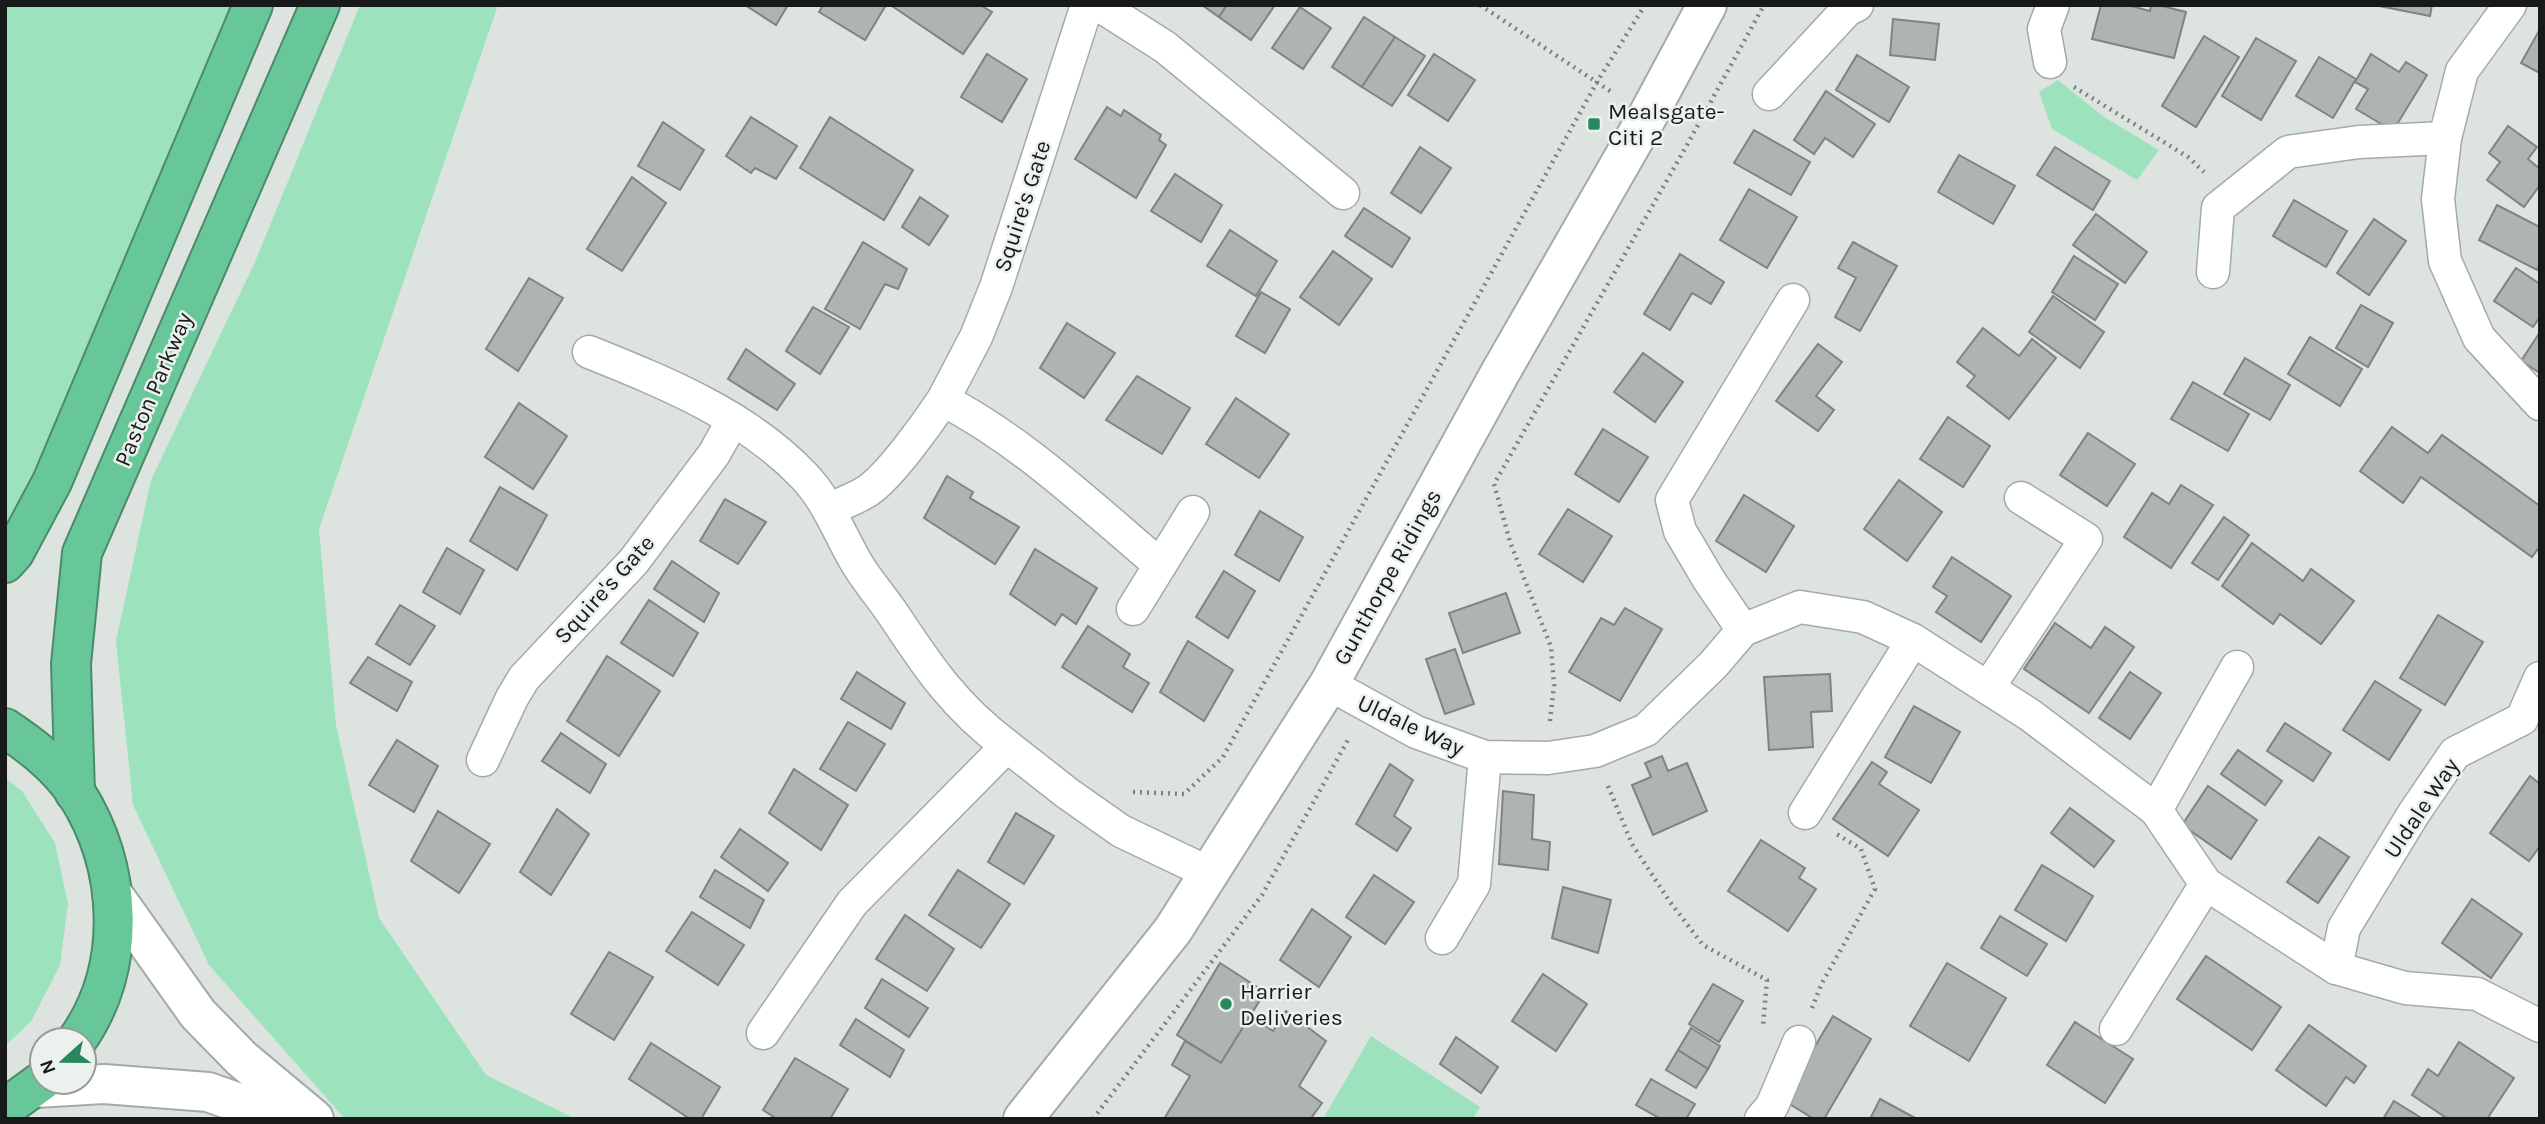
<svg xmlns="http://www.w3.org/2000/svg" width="2545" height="1124" viewBox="0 0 2545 1124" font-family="Karla,sans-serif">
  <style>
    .green { fill: #9ce2bd }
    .building { fill: #aeb4b1; stroke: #7f8481; stroke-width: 2 }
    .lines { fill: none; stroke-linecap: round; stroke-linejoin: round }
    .street-casing { stroke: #a4aaa6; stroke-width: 35 }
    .secondary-casing { stroke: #a4aaa6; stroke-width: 42 }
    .highway-casing { stroke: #4c8a6c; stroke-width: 42 }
    .path { stroke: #7c817e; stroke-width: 4.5; stroke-dasharray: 2 5; stroke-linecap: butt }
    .street { stroke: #fff; stroke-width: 32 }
    .secondary { stroke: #fff; stroke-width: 38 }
    .highway { stroke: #68c799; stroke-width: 38 }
    .poi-dot { fill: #29875e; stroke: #ebf1ed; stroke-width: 2.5 }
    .labels { text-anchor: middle; stroke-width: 5; stroke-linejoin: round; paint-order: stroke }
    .poi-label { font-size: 23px; fill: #181a19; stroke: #ebf1ed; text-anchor: start }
    .street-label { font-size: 23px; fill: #181a19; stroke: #ebf1ed }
  </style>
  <rect width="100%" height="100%" fill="#dde4e0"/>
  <g class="green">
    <path d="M5 5H234L16 514 5 528Z"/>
    <path d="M360 5H498L319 529 336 725 379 918 486 1075 576 1119H345L209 965 133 805 116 641 151 480 255 262Z"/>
    <path d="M2058 80 2104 117 2159 150 2137 180 2052 129 2039 92Z"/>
    <path d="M5 778 22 791 55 843 68 904 60 965 32 1020 5 1046Z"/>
    <path d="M1371 1036 1480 1107 1473 1119H1323Z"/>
  </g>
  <g class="building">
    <path d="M745 5H788L776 25Z"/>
    <path d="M823 5H886L865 40 819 12Z"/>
    <path d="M980 5 992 12 963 54 892 6Z"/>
    <path d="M1202 5H1227L1219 17Z"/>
    <path d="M1227 5H1275L1251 40 1219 17Z"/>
    <path d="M2101 5H2127L2150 11 2151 5H2158L2186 12 2174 58 2092 39Z"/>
    <path d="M2374 5H2432L2430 16Z"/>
    <path d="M1300 7 1331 28 1303 69 1272 48Z"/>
    <path d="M1364 17 1395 37 1362 87 1332 67Z"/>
    <path d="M1893 19 1939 24 1935 60 1890 55Z"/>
    <path d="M2540 29V73L2521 63Z"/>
    <path d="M2204 36 2239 57 2196 127 2162 106Z"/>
    <path d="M1395 37 1425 56 1392 106 1362 87Z"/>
    <path d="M2256 38 2296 61 2261 120 2222 96Z"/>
    <path d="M987 54 1027 79 1002 122 961 97Z"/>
    <path d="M1434 54 1475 80 1448 121 1408 95Z"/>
    <path d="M2371 54 2399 72 2406 62 2427 75 2393 131 2356 109 2368 89 2355 82Z"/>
    <path d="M1857 55 1909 87 1889 122 1836 90Z"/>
    <path d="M2319 57 2356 79 2333 118 2296 96Z"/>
    <path d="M1826 91 1875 124 1853 157 1825 138 1814 154 1794 140Z"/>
    <path d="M1107 107 1121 116 1124 110 1161 135 1159 140 1166 145 1136 198 1075 159Z"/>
    <path d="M751 117 797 146 776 179 755 168 751 173 726 156Z"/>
    <path d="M830 117 913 170 884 220 800 168Z"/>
    <path d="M663 122 704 150 680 190 638 166Z"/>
    <path d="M2508 126 2537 147 2528 159 2540 169V185L2524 207 2487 180 2500 162 2489 153Z"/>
    <path d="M1754 130 1810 162 1791 195 1734 163Z"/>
    <path d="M1420 147 1451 168 1421 213 1391 193Z"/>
    <path d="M2055 147 2110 181 2093 210 2037 175Z"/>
    <path d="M1959 155 2015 186 1993 224 1938 192Z"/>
    <path d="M1175 174 1222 205 1201 242 1151 211Z"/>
    <path d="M632 177 666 203 622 271 587 249Z"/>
    <path d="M1749 189 1797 217 1767 268 1720 240Z"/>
    <path d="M920 197 948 216 929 245 902 227Z"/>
    <path d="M2294 200 2347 231 2326 267 2273 236Z"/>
    <path d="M2497 205 2540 227V265L2537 270 2479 240Z"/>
    <path d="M1364 208 1410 238 1392 267 1345 236Z"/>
    <path d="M2096 214 2147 252 2125 283 2073 245Z"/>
    <path d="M2374 219 2406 241 2369 295 2337 273Z"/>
    <path d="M1230 230 1277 261 1256 296 1207 266Z"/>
    <path d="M863 242 907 269 898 289 885 284 860 329 825 309Z"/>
    <path d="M1853 242 1897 266 1860 331 1835 317 1856 278 1838 268Z"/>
    <path d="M1333 251 1372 279 1339 325 1300 297Z"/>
    <path d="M1680 254 1724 282 1711 304 1692 293 1670 330 1644 314Z"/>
    <path d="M2074 256 2118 284 2095 320 2052 292Z"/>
    <path d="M2516 268 2540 284V317L2533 327 2494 301Z"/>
    <path d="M529 278 563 298 518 371 486 349Z"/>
    <path d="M1261 292 1290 309 1265 353 1236 336Z"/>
    <path d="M2053 296 2104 332 2080 368 2029 332Z"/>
    <path d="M2361 305 2393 323 2368 367 2336 348Z"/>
    <path d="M813 307 849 327 820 374 786 351Z"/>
    <path d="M1067 323 1115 353 1084 398 1040 368Z"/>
    <path d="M1983 328 2019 356 2032 339 2056 358 2009 419 1967 386 1975 376 1957 362Z"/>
    <path d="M2540 332V373L2521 361Z"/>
    <path d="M2310 337 2362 369 2340 406 2288 374Z"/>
    <path d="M1818 344 1842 362 1816 396 1834 410 1818 431 1776 401Z"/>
    <path d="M746 349 795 384 777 410 728 379Z"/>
    <path d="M1643 353 1683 382 1655 422 1614 392Z"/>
    <path d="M2245 358 2290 385 2270 420 2224 394Z"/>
    <path d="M1137 376 1190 408 1162 454 1106 420Z"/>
    <path d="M2193 382 2249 414 2228 451 2171 419Z"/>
    <path d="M1236 398 1289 434 1259 478 1206 444Z"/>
    <path d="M519 403 567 436 533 489 485 457Z"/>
    <path d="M1948 417 1990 446 1963 487 1920 459Z"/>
    <path d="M2392 427 2428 453 2442 435 2540 506V546L2532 557 2421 477 2403 503 2360 471Z"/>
    <path d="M1603 429 1648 457 1619 502 1575 474Z"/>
    <path d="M2088 433 2135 464 2107 506 2060 475Z"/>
    <path d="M947 476 973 492 970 498 1019 527 995 564 924 518Z"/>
    <path d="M1899 480 1942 512 1907 561 1864 529Z"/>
    <path d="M2181 485 2213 505 2171 568 2124 537 2152 493 2169 504Z"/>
    <path d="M500 487 547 515 517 570 470 541Z"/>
    <path d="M1744 495 1794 526 1766 572 1716 541Z"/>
    <path d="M725 499 766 522 738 564 700 541Z"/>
    <path d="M1568 509 1612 536 1583 582 1539 554Z"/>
    <path d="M1260 511 1303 537 1279 581 1235 555Z"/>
    <path d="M2224 517 2249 535 2218 580 2192 563Z"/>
    <path d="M2252 543 2303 581 2311 569 2354 601 2321 644 2280 614 2273 624 2222 586Z"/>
    <path d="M447 548 484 570 460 614 423 592Z"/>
    <path d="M1035 549 1097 588 1076 624 1062 614 1055 625 1010 594Z"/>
    <path d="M1952 557 2011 596 1981 642 1936 612 1947 596 1933 587Z"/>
    <path d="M672 561 719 593 704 622 654 589Z"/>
    <path d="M1224 571 1255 591 1228 638 1196 617Z"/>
    <path d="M1506 593 1520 633 1463 653 1449 613Z"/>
    <path d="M649 600 698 633 673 676 621 643Z"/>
    <path d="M400 605 435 626 410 665 376 644Z"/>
    <path d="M1625 608 1662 629 1620 701 1569 672 1601 618 1614 625Z"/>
    <path d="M2438 615 2483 642 2445 705 2400 678Z"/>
    <path d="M2055 623 2091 648 2105 627 2134 647 2089 713 2024 669Z"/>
    <path d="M1088 626 1130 654 1123 667 1149 683 1132 712 1062 667Z"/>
    <path d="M1188 641 1233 670 1204 721 1160 692Z"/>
    <path d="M1455 649 1474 704 1445 714 1426 659Z"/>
    <path d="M607 656 660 691 619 756 567 721Z"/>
    <path d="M368 657 412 682 397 711 350 683Z"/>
    <path d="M857 672 905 703 891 729 841 699Z"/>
    <path d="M2130 672 2161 693 2130 739 2099 718Z"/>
    <path d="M1830 674 1832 711 1811 712 1813 747 1769 750 1764 677Z"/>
    <path d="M2375 681 2421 710 2389 760 2343 730Z"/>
    <path d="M1914 706 1960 732 1931 783 1885 757Z"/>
    <path d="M848 722 885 744 856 791 820 769Z"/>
    <path d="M2285 723 2331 753 2313 781 2267 751Z"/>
    <path d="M561 733 606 764 590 793 542 761Z"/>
    <path d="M397 740 438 766 414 812 369 785Z"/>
    <path d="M2238 750 2282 781 2265 805 2221 774Z"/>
    <path d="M1662 756 1668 771 1687 763 1707 811 1653 835 1632 785 1651 777 1645 763Z"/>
    <path d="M1872 762 1887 772 1879 784 1919 810 1888 856 1833 819Z"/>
    <path d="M1390 764 1413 780 1394 816 1411 828 1397 851 1356 824Z"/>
    <path d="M794 769 848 805 821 850 769 813Z"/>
    <path d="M2530 776 2540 784V846L2529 861 2490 833Z"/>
    <path d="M2208 786 2257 820 2231 859 2182 825Z"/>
    <path d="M1503 791 1534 795 1532 839 1550 842 1548 870 1499 864Z"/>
    <path d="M2070 808 2114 841 2094 867 2051 833Z"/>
    <path d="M557 809 589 834 551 895 520 872Z"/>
    <path d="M438 811 490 844 459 893 411 861Z"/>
    <path d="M1016 813 1054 836 1024 884 988 862Z"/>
    <path d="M740 829 788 863 768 891 721 857Z"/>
    <path d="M2319 837 2349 857 2318 903 2287 882Z"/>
    <path d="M1761 840 1805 868 1799 878 1816 889 1788 931 1728 891Z"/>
    <path d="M2042 865 2093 896 2066 941 2015 910Z"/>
    <path d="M715 870 764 900 750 928 700 897Z"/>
    <path d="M958 870 1010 904 981 948 929 915Z"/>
    <path d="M1374 875 1414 902 1385 944 1346 917Z"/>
    <path d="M1563 887 1611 900 1598 953 1552 938Z"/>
    <path d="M2472 899 2522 934 2491 978 2442 943Z"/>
    <path d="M1312 909 1351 937 1319 987 1280 960Z"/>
    <path d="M692 912 744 945 718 985 666 951Z"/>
    <path d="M905 915 954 949 927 991 876 959Z"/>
    <path d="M2000 916 2047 944 2027 976 1981 948Z"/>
    <path d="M609 952 653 977 614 1040 571 1014Z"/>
    <path d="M2206 956 2281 1007 2252 1050 2177 999Z"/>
    <path d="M1220 963 1265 992 1221 1063 1177 1035Z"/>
    <path d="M1947 963 2006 998 1969 1061 1910 1026Z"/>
    <path d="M1543 974 1587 1004 1556 1051 1512 1021Z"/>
    <path d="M882 979 928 1008 909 1037 865 1008Z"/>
    <path d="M1713 984 1743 1001 1719 1042 1689 1024Z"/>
    <path d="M1286 1011 1326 1041 1299 1086 1322 1103 1312 1117 1316 1119H1164L1190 1076 1172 1065 1185 1041 1221 1063 1250 1016 1273 1031Z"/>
    <path d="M1833 1016 1871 1039 1824 1119H1814L1783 1100Z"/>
    <path d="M856 1019 904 1050 890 1077 840 1045Z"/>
    <path d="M2075 1022 2133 1059 2105 1103 2047 1065Z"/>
    <path d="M2309 1025 2366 1066 2354 1083 2346 1077 2326 1106 2276 1070Z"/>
    <path d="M1691 1028 1720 1046 1708 1069 1678 1050Z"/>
    <path d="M1456 1037 1498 1067 1481 1093 1440 1064Z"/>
    <path d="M2459 1042 2514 1078 2487 1119H2448L2412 1095 2428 1069 2438 1076Z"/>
    <path d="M651 1043 720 1087 701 1119H690L629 1079Z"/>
    <path d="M1678 1050 1708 1069 1696 1088 1666 1070Z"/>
    <path d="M795 1058 848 1089 830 1119H777L763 1110Z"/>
    <path d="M1651 1079 1695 1104 1686 1119H1661L1636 1105Z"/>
    <path d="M1880 1099 1917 1119H1870Z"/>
    <path d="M2394 1101 2423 1119H2383Z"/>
  </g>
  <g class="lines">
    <g class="street-casing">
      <g id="street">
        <path d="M1099 5 1165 47 1343 193"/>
        <path d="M2510 5 2462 71 2445 138 2438 199 2445 261 2479 338 2540 404"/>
        <path d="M2050 62 2044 29 2053 5"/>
        <path d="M1769 94 1847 10 1857 5"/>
        <path d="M2213 272 2218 208 2288 152 2359 142 2445 138"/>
        <path d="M589 352C666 383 746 415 804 476 828 501 839 533 856 562 867 581 881 596 893 614 928 667 954 706 1007 746"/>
        <path d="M943 400 976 337 996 287 1087 5"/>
        <path d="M829 510C842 503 857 498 869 490 892 473 927 424 943 400 1024 442 1091 507 1160 565"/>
        <path d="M1133 609 1193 512"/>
        <path d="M1743 630 1709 580 1680 531 1672 500 1793 300"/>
        <path d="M1329 684 1416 732 1485 757 1548 758 1595 751 1646 730 1713 665 1743 630 1800 607 1863 617 1913 640 2030 715 2156 810 2206 884 2336 968 2405 988 2477 994 2540 1026"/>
        <path d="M1988 688 2086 539 2021 498"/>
        <path d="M483 760 512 698 524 678 634 561 714 454 733 420"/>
        <path d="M2156 810 2237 667"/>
        <path d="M1805 813 1913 640"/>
        <path d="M1442 938 1474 884 1485 757"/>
        <path d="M2336 968 2344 928 2414 813 2455 753 2522 719 2540 678"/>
        <path d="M2116 1029 2206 884"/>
        <path d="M763 1033 852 903 1007 746 1067 793 1121 831 1209 873"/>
        <path d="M1761 1119 1772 1106 1799 1042"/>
      </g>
    </g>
    <g class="secondary-casing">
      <g id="secondary">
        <path d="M112 893 198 1014 242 1059 314 1119"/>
        <path d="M35 1088 104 1084 208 1092 285 1119"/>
        <path d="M1023 1119 1173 930 1329 684 1500 373 1647 117 1707 5"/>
      </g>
    </g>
    <g class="highway-casing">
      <g id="highway">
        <path d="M5 563 14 553 52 482 253 5"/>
        <path d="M5 728C32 746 58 766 76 793 123 866 129 967 77 1040"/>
        <path d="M75 793 71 664 82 553 320 5"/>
        <path d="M5 1108 42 1081"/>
      </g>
    </g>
    <g class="path">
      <path d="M1480 5 1613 93"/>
      <path d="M2074 87 2188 157 2204 172"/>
      <path d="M1550 721 1554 685 1551 647 1510 542 1494 484 1687 145 1764 5"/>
      <path d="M1608 786 1632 844 1670 902 1703 945 1767 980 1763 1026"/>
      <path d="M1133 792 1184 794 1223 757 1597 82 1645 5"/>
      <path d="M1812 1008 1822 983 1875 889 1861 849 1835 833"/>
      <path d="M1093 1119 1262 895 1349 738"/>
    </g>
    <use href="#street" class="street"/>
    <use href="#secondary" class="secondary"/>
    <use href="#highway" class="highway"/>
  </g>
  <g class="poi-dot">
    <rect x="1587" y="117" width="14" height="14" rx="3.5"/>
    <circle cx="1226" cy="1004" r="7"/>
  </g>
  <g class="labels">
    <g class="poi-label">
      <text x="1608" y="119">Mealsgate-<tspan x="1608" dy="26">Citi 2</tspan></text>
      <text x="1240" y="999">Harrier<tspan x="1240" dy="26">Deliveries</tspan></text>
    </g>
    <g class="street-label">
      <text transform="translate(1022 206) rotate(-72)" y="8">Squire's Gate</text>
      <text transform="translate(153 389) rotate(-67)" y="8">Paston Parkway</text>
      <text transform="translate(1387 577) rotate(-61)" y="8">Gunthorpe Ridings</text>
      <text transform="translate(604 589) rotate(-48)" y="8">Squire's Gate</text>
      <text transform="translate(1411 725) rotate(25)" y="8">Uldale Way</text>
      <text transform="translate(2421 808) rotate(-56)" y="8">Uldale Way</text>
    </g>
  </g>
  <rect width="2545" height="1124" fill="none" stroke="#181a19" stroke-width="14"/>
  <g transform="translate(63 1061) rotate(249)"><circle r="33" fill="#ebf1ed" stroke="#979b98" stroke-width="2"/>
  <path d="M0-5L12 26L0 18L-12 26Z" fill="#29875e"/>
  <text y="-10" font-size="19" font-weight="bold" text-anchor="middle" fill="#181a19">N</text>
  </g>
</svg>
